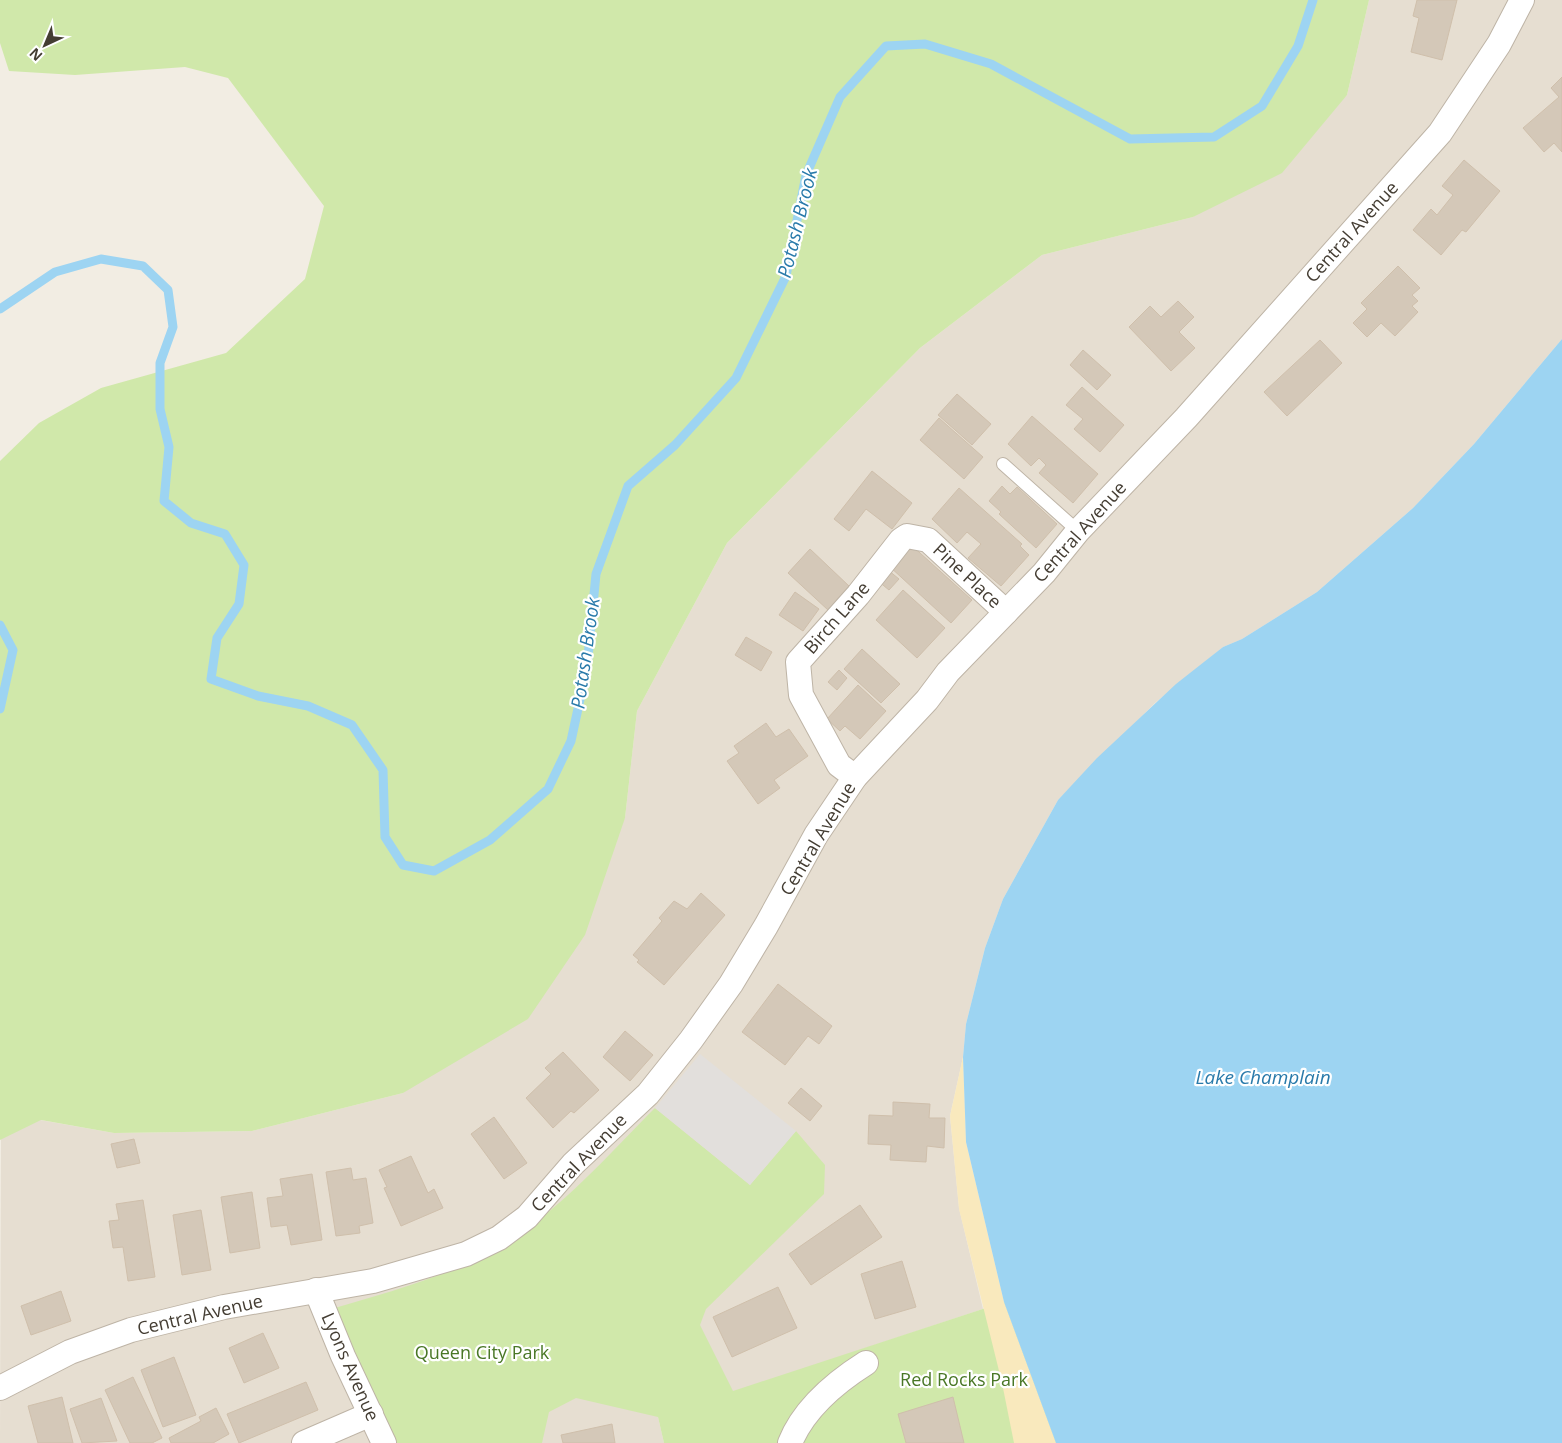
<svg xmlns="http://www.w3.org/2000/svg" width="1562" height="1443" viewBox="0 0 1562 1443" font-family="'Open Sans',sans-serif">
  <style>
    .residential { fill: #e6ded1 }
    .green { fill: #d0e8aa }
    .sand { fill: #f9e9bd }
    .parking { fill: #e2dfdc }
    .water { fill: #9dd4f2 }
    .lines { fill: none; stroke-linecap: round; stroke-linejoin: round }
    .stream { stroke: #9dd4f2; stroke-width: 9 }
    .building { fill: #d4c8b8; stroke: #cfbfab }
    .lane-casing { stroke: #beb4a6; stroke-width: 14 }
    .street-casing { stroke: #beb4a6; stroke-width: 26 }
    .lane { stroke: #fff; stroke-width: 12 }
    .street { stroke: #fff; stroke-width: 24 }
    .labels { text-anchor: middle; stroke-width: 4.5; stroke-linejoin: round; paint-order: stroke }
    .street-label { font-size: 18px; fill: #443d33; stroke: #fff }
    .park-label { font-size: 18px; fill: #497726; stroke: #fff }
    .water-label { font-size: 19px; font-style: italic; fill: #297aaa; stroke: #fff }
  </style>
  <rect width="100%" height="100%" fill="#f2ede3"/>
  <path class="residential" d="M1369 0H1562V339L1474 444 1413 508 1317 592 1242 639 1223 647 1155 703 1058 800 1003 899 985 948 966 1024 963 1057 950 1116 959 1208 983 1309 658 1417 664 1443H0L1 1138 40 1120 114 1133 252 1131 403 1093 625 818 637 711 727 543 920 348 1042 255 1193 217 1347 95Z"/>
  <g class="green">
    <path d="M0 0H1369L1347 95 1282 173 1193 217 1042 255 920 348 727 543 637 711 625 818 585 935 528 1019 403 1093 252 1131 114 1133 41 1120 0 1140V461L39 423 101 388 226 353 305 279 324 206 228 78 185 67 75 75 9 71 0 43Z"/>
    <path d="M655 1108 750 1185 796 1131 825 1165 824 1194 706 1309 700 1325 733 1391 1004 1302 1056 1443H664L658 1417 576 1398 549 1412 542 1443H393L331 1309C396 1290 465 1272 521 1233 571 1198 612 1151 655 1108Z"/>
  </g>
  <path class="sand" d="M963 1057 966 1142 1004 1302 1056 1443H1014L1002 1383 959 1209 950 1116Z"/>
  <path class="parking" d="M700 1054 796 1131 750 1185 655 1108Z"/>
  <path class="water" d="M1562 339V1443H1056L1004 1302 966 1142 963 1057 966 1024 985 948 1003 899 1058 800 1097 758 1176 684 1223 647 1242 639 1317 592 1413 508 1474 444Z"/>
  <g class="lines">
    <g class="stream">
      <path d="M0 309 55 272 101 259 143 266 168 290 173 327 160 363V409L169 447 164 501 191 523 225 534 244 565 239 604 217 638 211 679 258 696 308 706 352 725 383 770 385 837 403 865 434 871 490 840 548 789 571 741 587 667 596 574 628 486 675 445 736 378 786 276 806 175 840 97 886 46 925 44 991 64 1130 139 1214 137 1262 106 1298 46 1313 0"/>
      <path d="M0 625 13 650 0 709"/>
    </g>
  </g>
  <g class="building">
    <path d="M1417 0H1457L1442 60 1411 52 1419 18 1413 16Z"/>
    <path d="M1562 77V152L1554 143 1544 152 1523 128 1559 97 1551 88Z"/>
    <path d="M1464 160 1500 191 1466 232 1462 230 1441 255 1413 230 1431 209 1437 215 1453 195 1442 186Z"/>
    <path d="M1398 266 1420 288 1412 295 1418 301 1412 306 1418 312 1395 336 1381 323 1367 337 1353 323 1367 309 1361 303Z"/>
    <path d="M1178 301 1194 317 1179 332 1195 348 1171 371 1129 327 1150 306 1161 317Z"/>
    <path d="M1320 340 1342 363 1287 416 1264 392Z"/>
    <path d="M1083 350 1111 375 1097 390 1070 365Z"/>
    <path d="M1082 387 1124 425 1100 452 1074 429 1083 419 1066 405Z"/>
    <path d="M957 394 991 424 972 445 938 415Z"/>
    <path d="M1032 416 1098 474 1073 503 1039 473 1046 465 1039 458 1031 466 1008 444Z"/>
    <path d="M939 418 983 457 964 479 920 440Z"/>
    <path d="M872 471 912 503 892 529 866 509 849 531 834 519Z"/>
    <path d="M1002 486 1010 494 1017 487 1057 524 1036 548 999 514 1001 512 989 501Z"/>
    <path d="M959 488 1022 544 1020 546 1029 555 1001 586 968 558 981 544 967 532 957 543 932 519Z"/>
    <path d="M909 543 972 600 951 623 889 566Z"/>
    <path d="M810 549 849 586 828 610 788 573Z"/>
    <path d="M888 570 899 579 889 590 878 581Z"/>
    <path d="M903 590 945 628 917 658 876 620Z"/>
    <path d="M795 592 819 609 803 631 779 615Z"/>
    <path d="M746 637 772 652 761 671 735 655Z"/>
    <path d="M862 649 900 684 881 703 844 669Z"/>
    <path d="M839 670 847 678 837 690 828 682Z"/>
    <path d="M858 685 886 711 860 739 845 726 840 731 827 719Z"/>
    <path d="M766 723 776 737 789 729 808 756 774 780 780 788 758 804 727 761 739 753 734 746Z"/>
    <path d="M701 893 725 915 664 985 637 962 639 960 633 955 662 921 659 918 674 901 687 909Z"/>
    <path d="M778 984 832 1026 819 1044 808 1036 785 1065 742 1032Z"/>
    <path d="M625 1031 653 1055 630 1081 603 1057Z"/>
    <path d="M563 1052 599 1090 574 1113 571 1111 553 1128 526 1098 551 1074 545 1068Z"/>
    <path d="M801 1088 822 1106 810 1121 788 1103Z"/>
    <path d="M893 1102 930 1104 929 1118H945L944 1148 927 1146 926 1162 890 1160 891 1145 868 1144 869 1115 893 1116Z"/>
    <path d="M494 1117 527 1163 504 1179 471 1134Z"/>
    <path d="M134 1139 140 1163 117 1168 111 1144Z"/>
    <path d="M411 1156 428 1193 434 1189 443 1208 401 1226 384 1188 387 1187 379 1170Z"/>
    <path d="M351 1168 353 1180 366 1178 373 1223 359 1226 360 1233 336 1236 326 1172Z"/>
    <path d="M312 1174 322 1240 291 1245 287 1225 271 1227 267 1198 283 1196 280 1179Z"/>
    <path d="M252 1192 260 1248 230 1253 221 1197Z"/>
    <path d="M143 1200 155 1277 128 1281 123 1247 113 1248 109 1221 119 1220 116 1204Z"/>
    <path d="M860 1205 882 1237 811 1285 789 1254Z"/>
    <path d="M201 1210 211 1270 182 1275 173 1215Z"/>
    <path d="M902 1261 916 1307 875 1319 861 1274Z"/>
    <path d="M778 1287 797 1328 732 1357 713 1317Z"/>
    <path d="M61 1291 71 1321 31 1335 21 1306Z"/>
    <path d="M263 1333 279 1368 244 1383 229 1348Z"/>
    <path d="M174 1357 196 1415 163 1427 141 1370Z"/>
    <path d="M133 1377 162 1438 152 1443H130L105 1390Z"/>
    <path d="M306 1382 318 1410 239 1443 227 1414Z"/>
    <path d="M62 1397 73 1443H38L28 1406Z"/>
    <path d="M953 1397 964 1443H906L898 1414Z"/>
    <path d="M101 1398 117 1441 82 1443 70 1409Z"/>
    <path d="M216 1408 229 1434 213 1443H171L169 1438 201 1421 199 1417Z"/>
    <path d="M612 1424 615 1443H563L561 1435Z"/>
  </g>
  <g class="lines">
    <g class="lane-casing">
      <path id="lane" d="M1003 464 1078 531"/>
    </g>
    <g class="street-casing">
      <g id="street">
        <path d="M855 777 839 765 801 695 798 662 858 595 901 540 907 536 928 540 1006 612"/>
        <path d="M316 1290 343 1356 384 1443"/>
        <path d="M0 1388 70 1352 131 1330 224 1307 373 1281 466 1254 499 1238 527 1217 573 1164 648 1094 691 1040 731 984 766 926 816 835 855 777 927 700 948 672 1044 573 1078 531 1186 418 1440 133 1499 44 1522 0"/>
        <path d="M304 1443 371 1414"/>
        <path d="M790 1443C804 1408 836 1382 866 1363"/>
      </g>
    </g>
    <use href="#lane" class="lane"/>
    <use href="#street" class="street"/>
  </g>
  <g class="labels">
    <g class="street-label">
      <text transform="translate(1352 232) rotate(-48)" y="6">Central Avenue</text>
      <text transform="translate(1080 532) rotate(-48)" y="6">Central Avenue</text>
      <text transform="translate(967 576) rotate(43)" y="6">Pine Place</text>
      <text transform="translate(837 618) rotate(-49)" y="6">Birch Lane</text>
      <text transform="translate(818 839) rotate(-59)" y="6">Central Avenue</text>
      <text transform="translate(579 1163) rotate(-46)" y="6">Central Avenue</text>
      <text transform="translate(200 1315) rotate(-13)" y="6">Central Avenue</text>
      <text transform="translate(350 1367) rotate(66)" y="6">Lyons Avenue</text>
    </g>
    <g class="park-label">
      <text x="482" y="1359">Queen City Park</text>
      <text x="964" y="1386">Red Rocks Park</text>
    </g>
    <g class="water-label">
      <text transform="translate(797 223) rotate(-76)" y="7">Potash Brook</text>
      <text transform="translate(585 653) rotate(-82)" y="7">Potash Brook</text>
      <text x="1263" y="1084">Lake Champlain</text>
    </g>
  </g>
  <g transform="translate(45 45) rotate(224)" stroke="#ffffff" stroke-width="4" paint-order="stroke">
  <path d="M0-4L9 19L0 12L-9 19Z" fill="#443d33"/>
  <text y="-8" font-size="14" font-weight="bold" text-anchor="middle" fill="#443d33">N</text>
  </g>
</svg>
